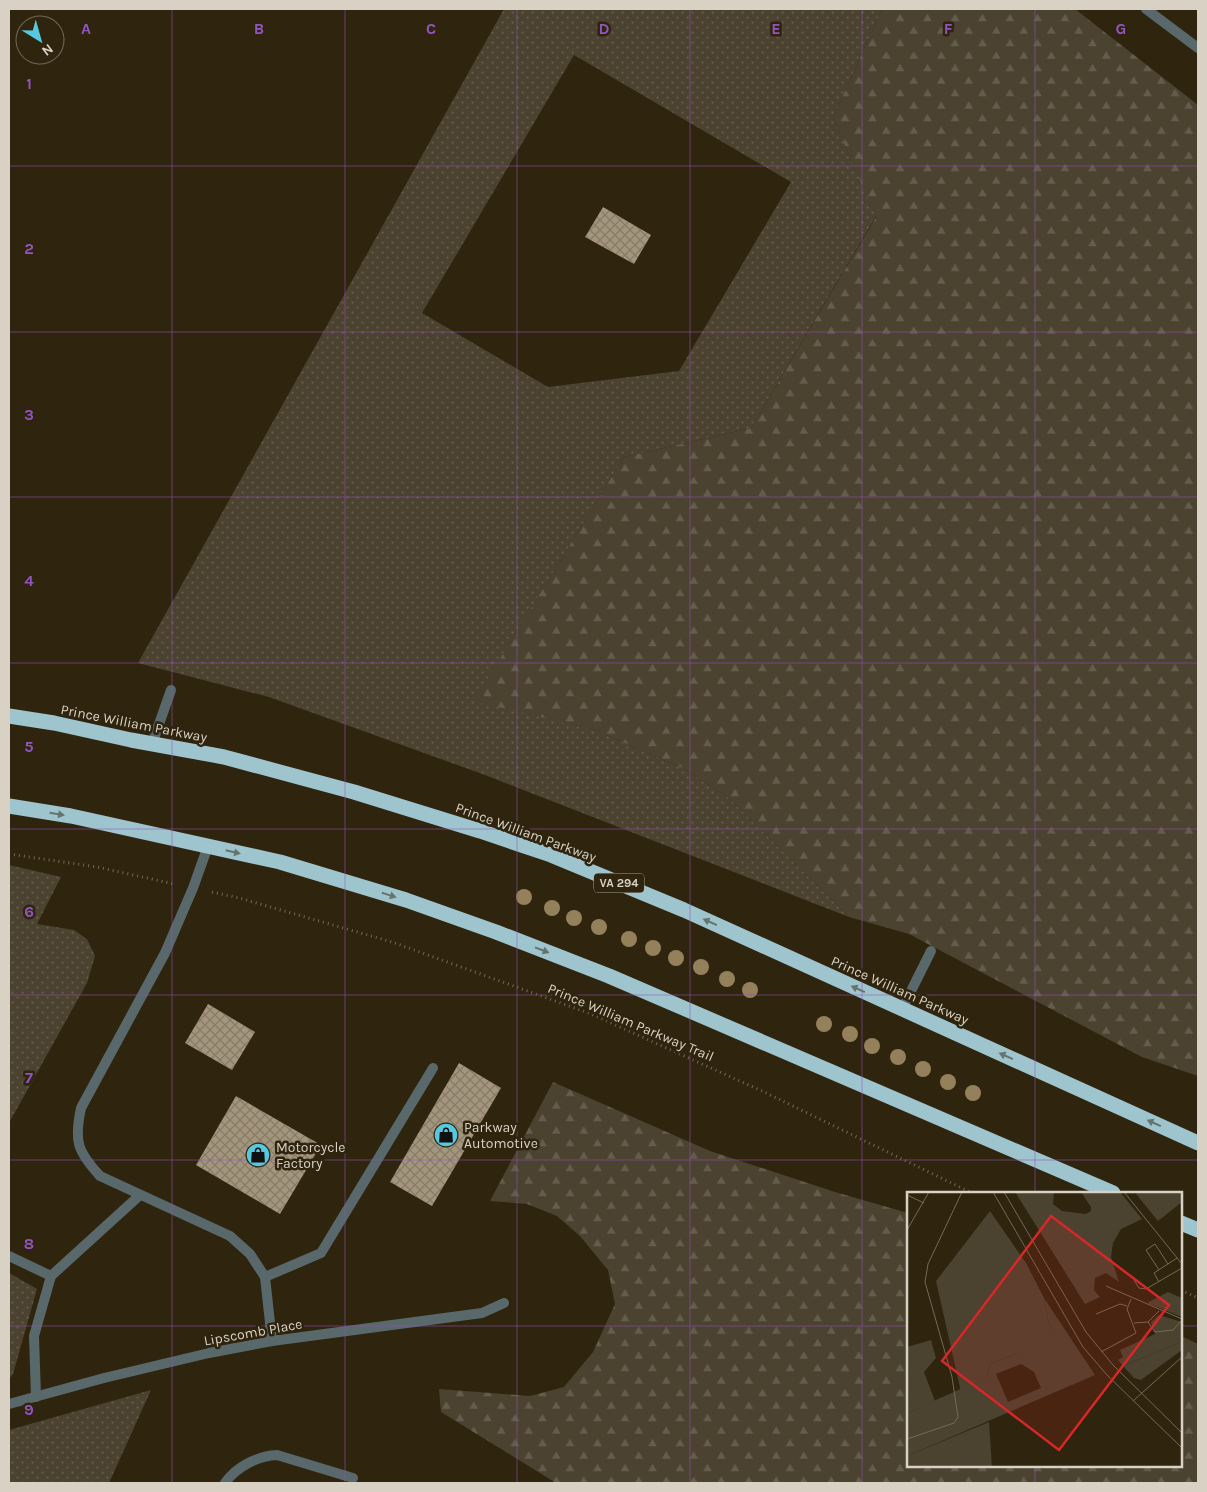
<svg xmlns="http://www.w3.org/2000/svg" width="1207" height="1492" viewBox="0 0 1207 1492" font-family="Karla,sans-serif">
  <style>
    .green { fill: url(#green-dots); fill-rule: evenodd }
    .forest { fill: url(#forest-firs) }
    .building { fill: url(#building-cross-hatch) }
    .lines { fill: none; stroke-linecap: round; stroke-linejoin: round }
    .path { stroke: #726856; stroke-width: 3; stroke-dasharray: 1 4; stroke-linecap: butt }
    .lane { stroke: #59686b; stroke-width: 10 }
    .street { stroke: #59686b; stroke-width: 10 }
    .highway { stroke: #9ec4cd; stroke-width: 15 }
    .tree { fill: #94815b }
    .oneway { fill: #66746e }
    .grid { fill: none; stroke: #9255c0; stroke-width: 1; stroke-opacity: 0.55 }
    .labels { text-anchor: middle; stroke-width: 5; stroke-linejoin: round; paint-order: stroke }
    .shield { fill: #2f240e; stroke: #a59d8d; stroke-width: 1 }
    .shield-label { font-size: 12px; font-weight: bold; fill: #d8d1c4 }
    .street-label { font-size: 14px; fill: #d8d1c4; stroke: #2f240e }
    .poi-label { font-size: 14px; fill: #d8d1c4; stroke: #2f240e; text-anchor: start }
    .inset-road { fill: none; stroke: #736957; stroke-width: 1 }
    .view { fill: #d62828; fill-opacity: 0.15; stroke: #d62828; stroke-width: 2.5 }
    .inset-edge { fill: none; stroke: #d8d1c4; stroke-width: 2.5 }
    .grid-label { font-size: 16px; text-anchor: middle; font-weight: bold; fill: #9255c0; stroke: #2f240e; stroke-width: 5; stroke-linejoin: round; paint-order: stroke }
  </style>
  <defs>
    <pattern id="green-dots" width="8" height="8" patternUnits="userSpaceOnUse" patternTransform="scale(1.25)"><rect width="8" height="8" fill="#4b4230"/><path d="M2 2h.1M6 6h.1" fill="none" stroke="#645c4c" stroke-width="1.8" stroke-linecap="round"/></pattern>
    <pattern id="forest-firs" width="22" height="20" patternUnits="userSpaceOnUse" patternTransform="scale(1.25)"><rect width="22" height="20" fill="#4b4230"/><path d="M5 1l3.5 6h-7zM16 11l3.5 6h-7z" fill="#645c4c"/></pattern>
    <pattern id="building-cross-hatch" width="8" height="8" patternUnits="userSpaceOnUse" patternTransform="scale(1.25)"><rect width="8" height="8" fill="#a4967d"/><path d="M0 0l8 8M0 8l8-8" fill="none" stroke="#867c69"/></pattern>
  </defs>
  <rect width="100%" height="100%" fill="#2f240e"/>
  <g class="green">
    <path d="M504 9H882L833 118 876 216 751 428 624 457 475 700 595 730 682 768 728 797 849 917 485 775 269 697 138 663ZM574 55 791 182 679 371 548 387 422 313Z"/>
    <path d="M9 865 61 877 37 924 74 930 87 939 95 956 87 983 9 1123Z"/>
    <path d="M9 1273 37 1289 13 1374 9 1379Z"/>
    <path d="M151 1390 109 1483H9V1430Z"/>
  </g>
  <g class="forest">
    <path d="M882 9H1075L1198 105V1076L1142 1057 909 934 849 917 728 797 682 768 595 730 474 701 624 457 751 428 876 217 833 118Z"/>
    <path d="M553 1082 710 1151 835 1192 908 1213V1466H1181V1336L1198 1344V1483H556L441 1412 439 1389 530 1396 564 1387 593 1352 615 1304 608 1270 580 1236 557 1216 527 1204 490 1201Z"/>
  </g>
  <g class="building">
    <path d="M603 207 651 235 634 264 585 237Z"/>
    <path d="M208 1004 255 1032 232 1070 185 1043Z"/>
    <path d="M459 1063 501 1088 432 1206 390 1182Z"/>
    <path d="M236 1096 321 1145 280 1214 196 1165Z"/>
  </g>
  <g class="lines">
    <g class="path">
      <path d="M9 854 97 867 174 884"/>
      <path d="M212 892 239 898 392 942 591 1014 762 1091 972 1193"/>
      <path d="M1181 1290 1198 1298"/>
    </g>
    <g class="lane">
      <path d="M152 744 171 690"/>
      <path d="M208 846 193 888 165 953 81 1108C74 1141 77 1151 100 1176L230 1236 250 1254 265 1277 272 1341"/>
      <path d="M902 1009 931 951"/>
      <path d="M9 1256 51 1276 140 1195"/>
      <path d="M265 1277 321 1253 433 1068"/>
      <path d="M36 1397 34 1336 51 1276"/>
      <path d="M225 1483C237 1466 258 1456 277 1455L353 1478"/>
    </g>
    <g class="street">
      <path d="M1146 9 1198 48"/>
      <path d="M9 1404 104 1378 209 1353 272 1341 482 1313 504 1303"/>
    </g>
    <g class="highway">
      <path d="M9 716 54 723 131 740 224 757 354 792 480 831 551 855 684 910 1198 1143"/>
      <path d="M9 806 71 816 280 862 406 900 496 932 609 976 1113 1193"/>
      <path d="M1181 1223 1198 1230"/>
    </g>
  </g>
  <g class="tree">
    <circle cx="524" cy="897" r="8"/>
    <circle cx="552" cy="908" r="8"/>
    <circle cx="574" cy="918" r="8"/>
    <circle cx="599" cy="927" r="8"/>
    <circle cx="629" cy="939" r="8"/>
    <circle cx="653" cy="948" r="8"/>
    <circle cx="676" cy="958" r="8"/>
    <circle cx="701" cy="967" r="8"/>
    <circle cx="727" cy="979" r="8"/>
    <circle cx="750" cy="990" r="8"/>
    <circle cx="824" cy="1024" r="8"/>
    <circle cx="850" cy="1034" r="8"/>
    <circle cx="872" cy="1046" r="8"/>
    <circle cx="898" cy="1057" r="8"/>
    <circle cx="923" cy="1069" r="8"/>
    <circle cx="948" cy="1082" r="8"/>
    <circle cx="973" cy="1093" r="8"/>
  </g>
  <defs><path id="oneway-solid" d="M-6-.8H1V-3.2L6.5 0L1 3.2V.8H-6Z" transform="scale(1.25)"/></defs>
  <g class="oneway">
    <use href="#oneway-solid" transform="translate(57 814) rotate(9)"/>
    <use href="#oneway-solid" transform="translate(233 852) rotate(13)"/>
    <use href="#oneway-solid" transform="translate(389 895) rotate(17)"/>
    <use href="#oneway-solid" transform="translate(710 922) rotate(-156)"/>
    <use href="#oneway-solid" transform="translate(542 950) rotate(21)"/>
    <use href="#oneway-solid" transform="translate(858 989) rotate(-156)"/>
    <use href="#oneway-solid" transform="translate(1006 1056) rotate(-156)"/>
    <use href="#oneway-solid" transform="translate(1154 1123) rotate(-156)"/>
  </g>
  <path class="grid" d="M172 9V1483M345 9V1483M517 9V1483M690 9V1483M862 9V1483M1035 9V1193M9 166H1198M9 332H1198M9 497H1198M9 663H1198M9 829H1198M9 995H1198M9 1160H1198M9 1326H908M1181 1326H1198M1035 1466V1483"/>
  <defs>
    <g id="shop-disc" transform="scale(1.25)"><circle r="9.5" fill="#56c9e0" stroke="#2f240e"/><path d="M-5-2.5h2.3a2.7 3.5 0 0 1 5.4 0H5L5.5 6h-11ZM-1.5-2.5h3a1.5 2.3 0 0 0-3 0Z" fill="#111"/></g>
  </defs>
  <g fill-rule="evenodd">
    <use href="#shop-disc" x="446" y="1135"/>
    <use href="#shop-disc" x="258" y="1155"/>
  </g>
  <g class="labels">
    <rect class="shield" x="594" y="873.5" width="50" height="19" rx="4"/>
    <g class="shield-label">
      <text x="619" y="887">VA 294</text>
    </g>
    <g class="street-label">
      <text transform="translate(134 723) rotate(11)" y="5">Prince William Parkway</text>
      <text transform="translate(526 832) rotate(20)" y="5">Prince William Parkway</text>
      <text transform="translate(900 990) rotate(24)" y="5">Prince William Parkway</text>
      <text transform="translate(631 1022) rotate(23)" y="5">Prince William Parkway Trail</text>
      <text transform="translate(253 1332) rotate(-10)" y="5">Lipscomb Place</text>
    </g>
    <g class="poi-label">
      <text x="464" y="1132">Parkway<tspan x="464" dy="16">Automotive</tspan></text>
      <text x="276" y="1152">Motorcycle<tspan x="276" dy="16">Factory</tspan></text>
    </g>
  </g>
  <g transform="translate(907 1192)">
    <rect width="275" height="275" fill="#2f240e"/>
    <path d="M261 100 275 106V125L240 111ZM137 106 188 183 0 264V221L80 185 83 172 111 161 157 155 142 133ZM114 172 127 180 134 196 101 210 89 182ZM252 123 275 130V150L216 174 211 168 216 165 213 158 248 142 244 130Z" fill="#4b4230" fill-rule="evenodd"/>
    <path d="M108 0H147L146 12 155 19 179 22 184 19V15L174 0H213L235 27 214 37 206 51 204 65 212 90 199 81 188 86 187 98 193 105 178 112ZM231 0H275V10L251 29 229 2ZM83 19 119 71 137 106 142 133 158 155 125 167 111 161 83 172 80 185 54 200 29 89ZM24 148 29 166 17 180 28 209 0 221V155ZM275 150V158L234 188 227 186 216 174ZM82 230 85 275H0V264Z" fill="#4b4230"/>
    <path class="inset-road" d="M86 0 176 155 200 183 275 256M97 0 179 140 206 173 275 241M217 0 275 72M0 3 17 11M0 38 22 0M252 78 239 58 248 52 261 72M227 88 232 96 239 97 275 76M252 90 247 81 270 66M199 94 275 127M189 122 213 112 220 114M241 130 252 119M227 131 241 130 248 140 266 138 275 128M194 160 229 141 220 117 224 107M226 209 275 165M0 247 47 231 51 225 45 185 18 90 21 72 55 0"/>
    <path class="view" d="M144 24 262 113 152 258 35 169Z"/>
    <rect width="275" height="275" class="inset-edge"/>
  </g>
  <g class="grid-label">
    <text x="86" y="34">A</text>
    <text x="259" y="34">B</text>
    <text x="431" y="34">C</text>
    <text x="604" y="34">D</text>
    <text x="776" y="34">E</text>
    <text x="948" y="34">F</text>
    <text x="1121" y="34">G</text>
    <text x="29" y="89">1</text>
    <text x="29" y="254">2</text>
    <text x="29" y="420">3</text>
    <text x="29" y="586">4</text>
    <text x="29" y="752">5</text>
    <text x="29" y="917">6</text>
    <text x="29" y="1083">7</text>
    <text x="29" y="1249">8</text>
    <text x="29" y="1415">9</text>
  </g>
  <rect width="1207" height="1492" fill="none" stroke="#d8d1c4" stroke-width="20"/>
  <g transform="translate(40 40) rotate(143)"><circle r="24" fill="#2f240e" stroke="#736957"/>
  <path d="M0-4L9 19L0 12L-9 19Z" fill="#56c9e0"/>
  <text y="-8" font-size="14" font-weight="bold" text-anchor="middle" fill="#d8d1c4">N</text>
  </g>
</svg>
